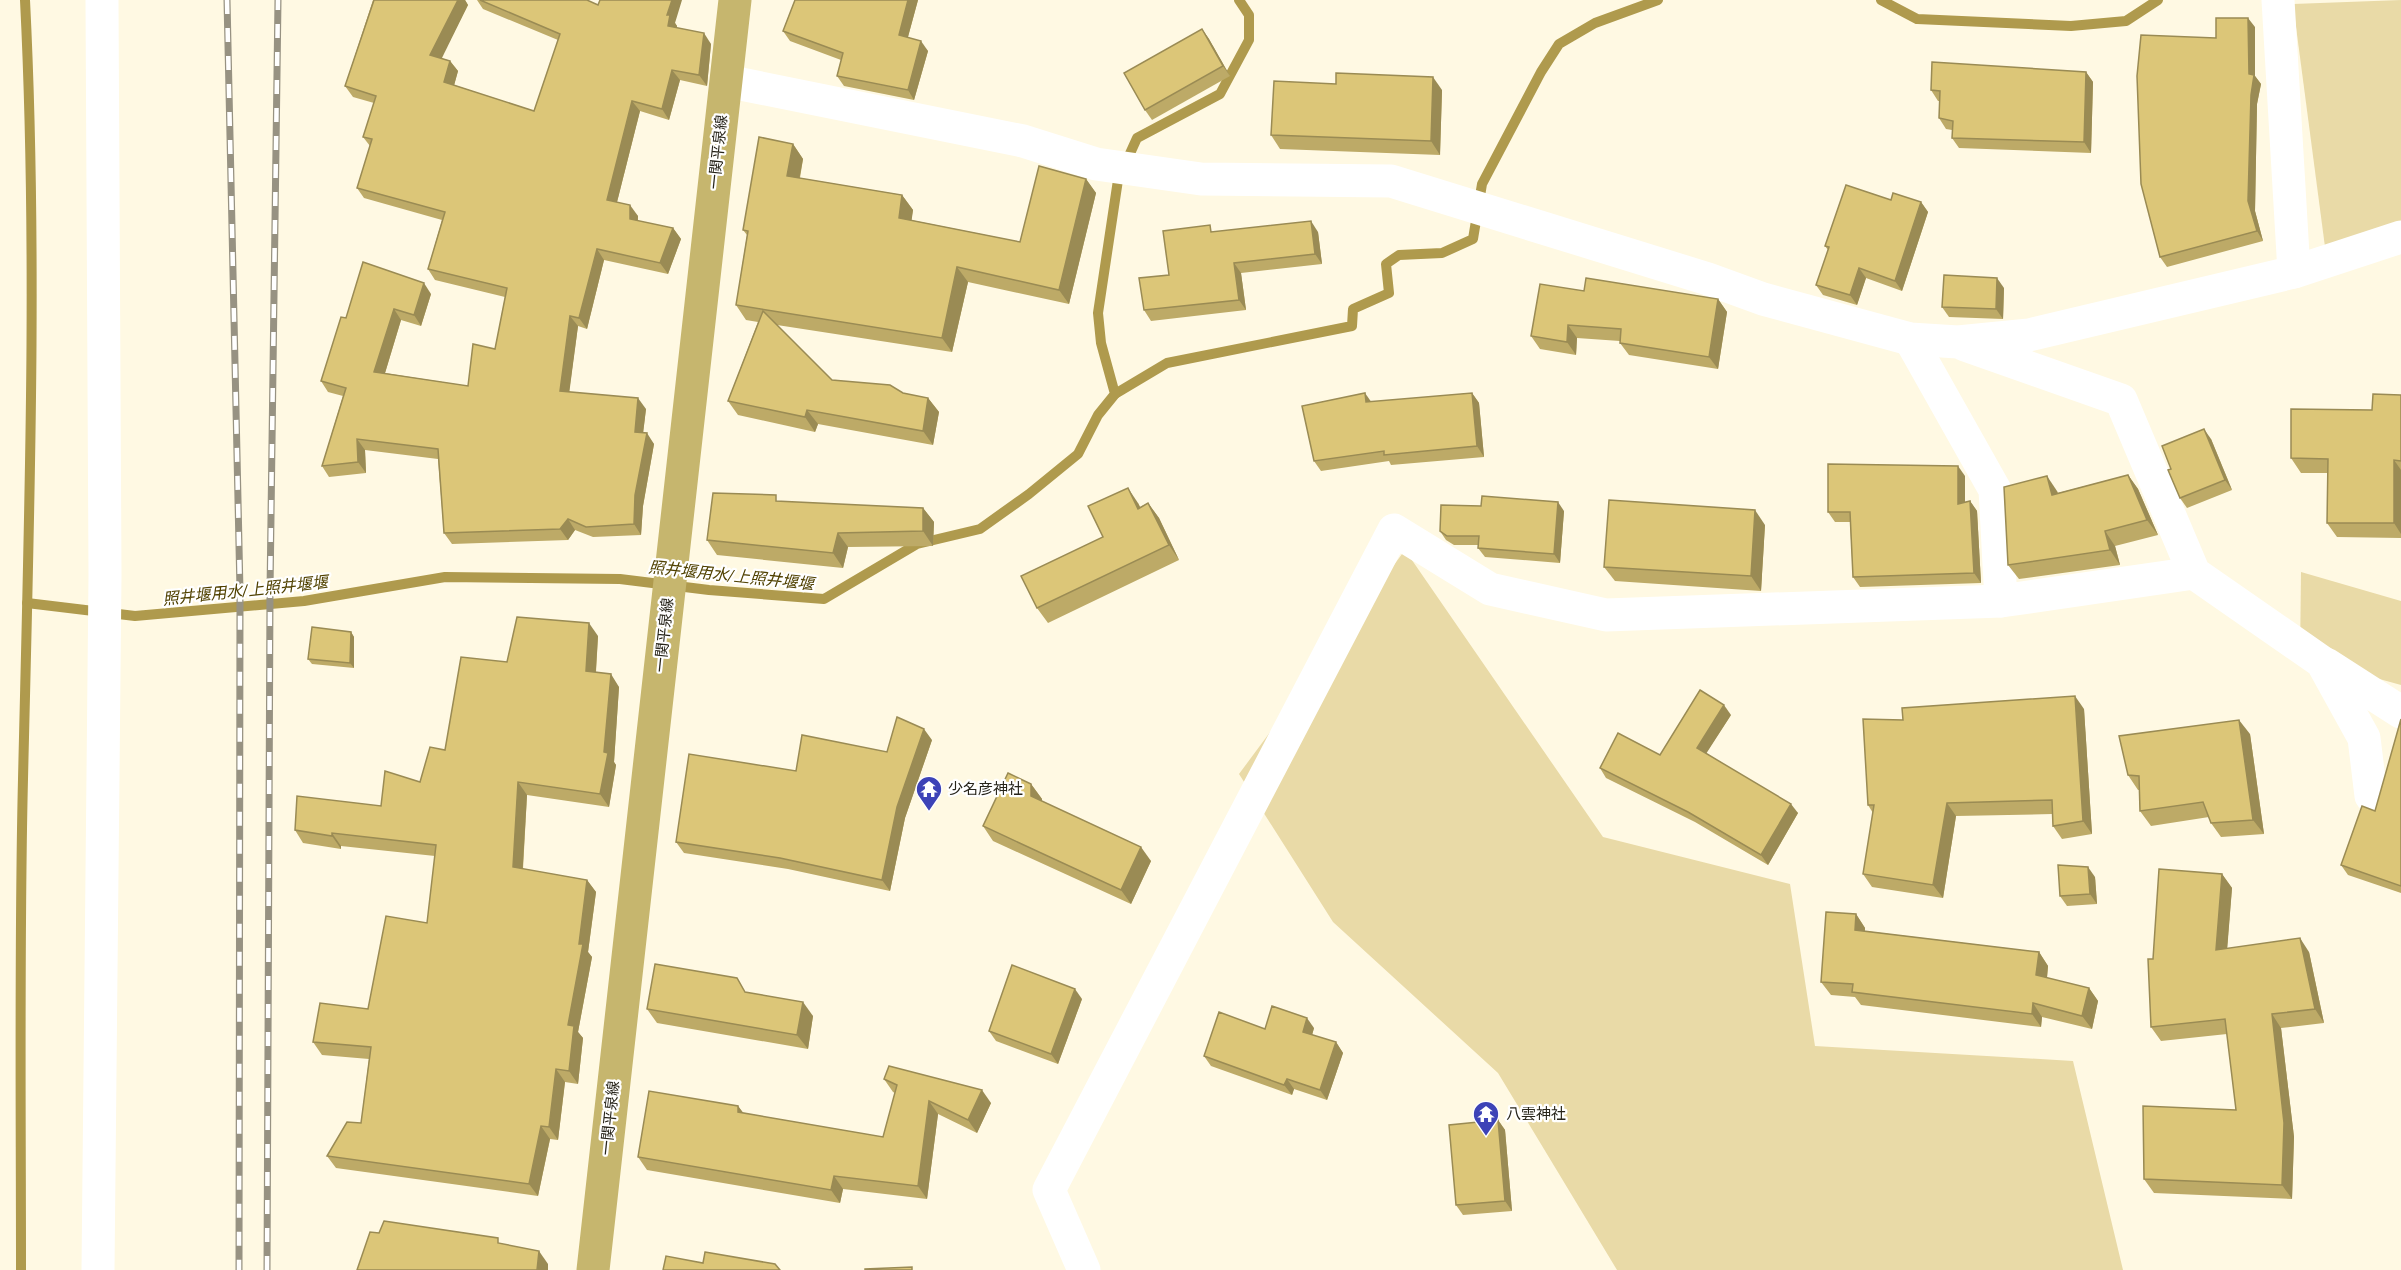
<svg xmlns="http://www.w3.org/2000/svg" width="2401" height="1270" viewBox="0 0 2401 1270" font-family="'Roboto Condensed','Noto Sans JP',sans-serif">
  <style>
    .green { fill: #e9daa7 }
    .lines { fill: none; stroke-linecap: round; stroke-linejoin: round }
    .stream { stroke: #af9a4d; stroke-width: 10 }
    .minor { stroke: #fff; stroke-width: 33 }
    .major { stroke: #c6b66e; stroke-width: 33 }
    .rail-casing { stroke: #979282; stroke-width: 7 }
    .rail { stroke: #fff; stroke-width: 4.5; stroke-dasharray: 14; stroke-linecap: butt }
    .wall { fill: #bdaa67 }
    .shaded-wall { fill: #9a8b54 }
    .building { fill: #dcc678; stroke: #9a8b54; stroke-width: 1.5 }
    .labels { text-anchor: middle; stroke-width: 4.5; stroke-linejoin: round; paint-order: stroke }
    .street-label { font-size: 15px; fill: #27241a; stroke: #fff }
    .poi-label { font-size: 15px; fill: #27241a; stroke: #fff; text-anchor: start }
    .water-label { font-size: 16px; font-style: italic; fill: #504100; stroke: #fff }
  </style>
  <rect width="100%" height="100%" fill="#fff9e3"/>
  <g class="green">
    <path d="M2401 0V222L2325 247 2293 4Z"/>
    <path d="M1405 550 1603 837 1790 884 1815 1046 2073 1061 2123 1270H1617L1498 1073 1333 922 1239 774Z"/>
    <path d="M2301 572 2401 601V685L2300 657Z"/>
  </g>
  <g class="lines">
    <g class="stream">
      <path d="M1881 0 1917 19 2071 26 2126 21 2158 0"/>
      <path d="M1115 394 1167 363 1352 326 1353 309 1389 293 1386 264 1399 255 1442 253 1473 239 1482 184 1541 72 1559 44 1595 23 1658 0"/>
      <path d="M27 603 135 616 304 601 445 577 620 579 709 590 824 599 917 544 980 529 1029 494 1078 454 1098 415 1115 394 1101 343 1098 313 1118 180 1137 138 1220 94 1249 40V15L1239 0"/>
      <path d="M21 1270C21 1106 19 942 23 779 29 521 38 257 25 0"/>
    </g>
    <g class="minor">
      <path d="M2278 0 2294 272"/>
      <path d="M726 81 1023 141 1096 164 1201 179 1391 181 1708 279 1763 299 1910 339 1958 342 2029 335 2294 272 2401 237"/>
      <path d="M1910 339 1995 490 2001 601 2194 573"/>
      <path d="M1965 345 2121 400 2194 573 2322 662 2364 738 2371 796"/>
      <path d="M2326 664 2401 712"/>
      <path d="M98 1270 105 575 102 0"/>
      <path d="M1084 1270 1049 1190 1394 530 1490 589 1606 615 2001 601"/>
    </g>
    <path class="major" d="M593 1270 735 0"/>
    <g class="rail-casing">
      <g id="rail">
        <path d="M227 0 240 591 239 1270"/>
        <path d="M267 1270 270 591 278 0"/>
      </g>
    </g>
    <use href="#rail" class="rail"/>
  </g>
  <g class="wall">
    <path d="M373 0H465L468 5 441 58 450 61 458 71 454 85 534 111 558 40 483 9 477 0H587L598 5 675 23 677 26V28L711 44 707 86 680 80 669 120 640 111 617 202 638 216V221L673 228 681 239 668 274 604 260 587 329 578 326 569 392 646 409 643 433 654 444 643 506 641 535 593 537 575 530 568 540 452 544 444 533 438 459 365 450 366 473 329 477 322 466 343 396 328 392 321 381 346 318 431 294 421 326 401 320 385 373 468 386 495 349 505 297 435 280 428 269 442 220 364 198 357 188 370 146 363 137 374 103 353 97 345 86Z"/>
    <path d="M795 0H918L908 37 928 51 914 100 844 86 837 76 841 60 790 41 783 31Z"/>
    <path d="M2255 27V76L2261 84 2257 104 2255 211 2263 241 2167 267 2160 257 2216 38Z"/>
    <path d="M1202 29 1209 39 1230 76 1152 120 1145 110Z"/>
    <path d="M2086 72 2093 82 2091 153 1959 148 1952 138V130L1946 129 1939 118 1940 101H1938L1931 90Z"/>
    <path d="M1442 90 1440 155 1280 149 1271 135Z"/>
    <path d="M793 144 803 159 800 178 902 195 913 210 911 220 1020 242 1086 179 1096 193 1069 304 968 282 952 352 777 325 832 380 928 398 939 412 933 445 818 424 815 432 738 415 728 401 758 322 746 320 736 305 747 235 743 230Z"/>
    <path d="M1891 200 1921 202 1928 212 1902 291 1866 278 1857 305 1823 295 1816 285 1828 250 1825 246Z"/>
    <path d="M1214 231 1318 232 1322 264 1241 273 1246 310 1151 321 1144 310 1169 275Z"/>
    <path d="M2004 288 2003 319 1949 317 1942 307Z"/>
    <path d="M1584 291 1718 299 1727 312 1718 369 1629 355 1620 343V341L1577 338 1576 355 1540 349 1531 336Z"/>
    <path d="M1472 393 1479 403 1484 457 1391 465 1389 461 1321 471 1314 461 1370 402Z"/>
    <path d="M2401 395V538L2337 537 2327 523V473H2301L2291 458 2372 410Z"/>
    <path d="M2211 439 2232 490 2187 508 2180 498 2171 469Z"/>
    <path d="M2128 475 2138 489 2158 535 2115 546 2120 565 2019 579 2008 565 2057 491 2058 493Z"/>
    <path d="M1965 476V502L1970 501 1977 511 1981 583 1860 587 1853 577 1850 522H1835L1828 512Z"/>
    <path d="M780 502 923 508 934 522 933 546 848 547 843 568 717 555 707 540Z"/>
    <path d="M1138 503 1140 507 1148 503 1159 518 1179 560 1048 623 1037 608 1103 537Z"/>
    <path d="M1564 511 1560 563 1485 557 1478 548V545H1454L1446 540 1440 531Z"/>
    <path d="M1765 525 1761 591 1615 581 1604 567Z"/>
    <path d="M351 632 354 637V668L312 664 308 659Z"/>
    <path d="M598 636 596 672 619 687 614 762 616 765 609 807 527 795 523 869 587 880 596 892 588 952 592 957 578 1032 583 1038 578 1084 565 1082 558 1140 550 1139 538 1196 336 1168 327 1156 361 1123 369 1059 322 1055 313 1042 368 1009 427 923 435 856 341 846V849L303 843 295 830 381 806 420 782 445 750 507 662Z"/>
    <path d="M2084 709 2092 834 2062 839 2053 826 2052 814 1956 816 1943 898 1872 887 1863 874 1873 813 1868 805 1903 720Z"/>
    <path d="M1731 715 1706 753 1798 813 1768 865 1695 822 1606 778 1600 768 1660 755Z"/>
    <path d="M2401 719V893L2348 875 2341 865 2375 811Z"/>
    <path d="M2250 734 2264 834 2221 837 2211 823 2209 817 2151 826 2140 811 2139 790H2138L2128 775Z"/>
    <path d="M932 740 905 818 890 891 788 869 684 853 676 842 796 771 887 752Z"/>
    <path d="M1031 784 1042 799 1041 801 1151 861 1131 904 993 841 983 826Z"/>
    <path d="M2222 874 2232 888 2227 948 2309 952 2324 1023 2281 1028 2294 1137 2292 1199 2154 1193 2144 1179 2236 1110 2227 1034 2161 1041 2151 1027 2153 959Z"/>
    <path d="M2095 877 2097 904 2067 906 2060 896Z"/>
    <path d="M1856 914 1865 928V931L2039 952 2048 966 2047 978 2089 988 2098 1001 2092 1029 2042 1017 2041 1027 1861 1005 1855 997 1831 995 1821 982Z"/>
    <path d="M747 992 813 1016 808 1049 657 1023 647 1009Z"/>
    <path d="M1082 999 1058 1064 996 1041 989 1031Z"/>
    <path d="M1314 1028 1312 1035 1336 1042 1343 1053 1327 1100 1294 1089 1292 1095 1211 1066 1204 1056 1265 1029Z"/>
    <path d="M884 1079 991 1103 977 1133 938 1114 927 1199 843 1189 840 1203 647 1170 638 1157 738 1106 743 1113 883 1137 895 1093 893 1092Z"/>
    <path d="M1498 1120 1505 1130 1512 1211 1463 1215 1456 1205Z"/>
  </g>
  <g class="shaded-wall">
    <path d="M458 0H465L468 5 438 66 430 55Z"/>
    <path d="M672 0H682L675 23 677 26 675 37 668 26 667 15Z"/>
    <path d="M908 0H918L906 44 899 35Z"/>
    <path d="M2248 18 2255 27V76L2261 84 2257 104 2255 211 2263 241 2257 231 2248 201Z"/>
    <path d="M1202 29 1209 39 1230 76 1223 66Z"/>
    <path d="M704 33 711 44 707 86 699 75Z"/>
    <path d="M921 41 928 51 914 100 908 90Z"/>
    <path d="M450 61 458 71 452 93 444 82Z"/>
    <path d="M672 70 680 80 669 120 662 109Z"/>
    <path d="M2086 72 2093 82 2091 153 2084 142Z"/>
    <path d="M1433 77 1442 90 1440 155 1431 141Z"/>
    <path d="M632 101 640 111 615 210 607 200Z"/>
    <path d="M793 144 803 159 797 191 787 176Z"/>
    <path d="M1086 179 1096 193 1069 304 1059 290Z"/>
    <path d="M902 195 913 210 910 233 899 218Z"/>
    <path d="M1921 202 1928 212 1902 291 1895 281Z"/>
    <path d="M630 205 638 216 637 230 630 219Z"/>
    <path d="M1311 221 1318 232 1322 264 1315 254Z"/>
    <path d="M673 228 681 239 668 274 660 263Z"/>
    <path d="M597 249 604 260 587 329 579 318Z"/>
    <path d="M1234 263 1241 273 1246 310 1239 300Z"/>
    <path d="M957 267 968 282 952 352 942 338Z"/>
    <path d="M1859 268 1866 278 1857 305 1850 295Z"/>
    <path d="M1997 278 2004 288 2003 319 1996 309Z"/>
    <path d="M424 283 431 294 421 326 414 315Z"/>
    <path d="M1718 299 1727 312 1718 369 1709 357Z"/>
    <path d="M394 309 401 320 382 383 374 372Z"/>
    <path d="M570 316 578 326 568 402 560 391Z"/>
    <path d="M1568 325 1577 338 1576 355 1567 342Z"/>
    <path d="M1365 393 1372 403 1366 402Z"/>
    <path d="M1472 393 1479 403 1484 457 1477 446Z"/>
    <path d="M638 398 646 409 642 442 635 432Z"/>
    <path d="M928 398 939 412 933 445 923 431Z"/>
    <path d="M807 410 818 424 815 432 805 417Z"/>
    <path d="M2204 429 2211 439 2232 490 2225 480Z"/>
    <path d="M647 433 654 444 643 506 641 535 634 524 635 495Z"/>
    <path d="M357 439 365 450 366 473 358 462Z"/>
    <path d="M2394 460 2401 470V534L2394 523Z"/>
    <path d="M1958 466 1965 476V514L1958 504Z"/>
    <path d="M2128 475 2138 489 2158 535 2147 520Z"/>
    <path d="M2047 476 2057 491 2062 509 2052 495Z"/>
    <path d="M1128 488 1138 503 1148 523 1138 509Z"/>
    <path d="M1970 501 1977 511 1981 583 1974 573Z"/>
    <path d="M1558 502 1564 511 1560 563 1554 554Z"/>
    <path d="M1148 503 1159 518 1179 560 1169 545Z"/>
    <path d="M923 508 934 522 933 546 923 531Z"/>
    <path d="M1755 510 1765 525 1761 591 1751 576Z"/>
    <path d="M568 519 575 530 568 540 560 529Z"/>
    <path d="M2105 531 2115 546 2120 565 2110 550Z"/>
    <path d="M838 533 848 547 843 568 833 553Z"/>
    <path d="M589 623 598 636 595 684 586 671Z"/>
    <path d="M351 632 354 637V668L350 663Z"/>
    <path d="M611 674 619 687 614 762 616 765 609 807 600 794Z"/>
    <path d="M2075 696 2084 709 2092 834 2083 821Z"/>
    <path d="M1724 705 1731 715 1704 757 1697 748Z"/>
    <path d="M2239 720 2250 734 2264 834 2253 820Z"/>
    <path d="M924 729 932 740 905 818 890 891 882 880 897 807Z"/>
    <path d="M518 782 527 795 522 880 513 867Z"/>
    <path d="M1031 784 1042 799 1041 811 1031 796Z"/>
    <path d="M1947 803 1956 816 1943 898 1933 885Z"/>
    <path d="M1791 804 1798 813 1768 865 1761 855Z"/>
    <path d="M332 833 341 846V849L332 836Z"/>
    <path d="M1141 847 1151 861 1131 904 1121 890Z"/>
    <path d="M2088 867 2095 877 2097 904 2090 894Z"/>
    <path d="M2222 874 2232 888 2226 964 2216 950Z"/>
    <path d="M587 880 596 892 588 952 592 957 578 1032 583 1038 578 1084 569 1071 568 1025Z"/>
    <path d="M1856 914 1865 928 1864 943 1855 930Z"/>
    <path d="M2300 938 2309 952 2324 1023 2315 1009Z"/>
    <path d="M2039 952 2048 966 2046 988 2036 975Z"/>
    <path d="M2089 988 2098 1001 2092 1029 2082 1016Z"/>
    <path d="M1075 989 1082 999 1058 1064 1051 1054Z"/>
    <path d="M803 1002 813 1016 808 1049 797 1035Z"/>
    <path d="M2033 1003 2042 1017 2041 1027 2032 1014Z"/>
    <path d="M2272 1014 2281 1028 2294 1137 2292 1199 2282 1185Z"/>
    <path d="M1307 1018 1314 1028 1310 1042 1303 1032Z"/>
    <path d="M1336 1042 1343 1053 1327 1100 1320 1090Z"/>
    <path d="M556 1069 565 1082 558 1140 549 1127Z"/>
    <path d="M1287 1079 1294 1089 1292 1095 1284 1085Z"/>
    <path d="M982 1090 991 1103 977 1133 968 1120Z"/>
    <path d="M929 1101 938 1114 927 1199 918 1186Z"/>
    <path d="M738 1106 748 1119 738 1112Z"/>
    <path d="M1498 1120 1505 1130 1512 1211 1505 1201Z"/>
    <path d="M541 1126 550 1139 538 1196 529 1184Z"/>
    <path d="M834 1176 843 1189 840 1203 831 1190Z"/>
    <path d="M539 1251 548 1264V1270H537Z"/>
  </g>
  <g class="building">
    <path d="M374 0H458L430 55 450 61 444 82 534 111 560 34 480 0H587L598 5 600 0H672L667 15H670L668 26 704 33 699 75 672 70 662 109 632 101 607 200 630 205V219L673 228 660 263 597 249 579 318 570 316 560 391 638 398 635 432 647 433 635 495 634 524 586 527 568 519 560 529 444 533 438 449 357 439 358 462 322 466 346 388 321 381 341 317 346 318 363 262 424 283 414 315 394 309 374 372 468 386 473 344 495 349 507 288 428 269 445 212 357 188 372 139 363 137 376 96 345 86Z"/>
    <path d="M795 0H908L899 35 921 41 908 90 837 76 843 53 783 31Z"/>
    <path d="M2216 18H2248L2249 74 2254 75 2251 95 2248 201 2257 231 2160 257 2141 184 2137 76 2141 35 2216 38Z"/>
    <path d="M1202 29 1223 66 1145 110 1124 73Z"/>
    <path d="M1932 62 2086 72 2084 142 1952 138 1953 121 1939 118 1940 91 1931 90Z"/>
    <path d="M1336 73 1433 77 1431 141 1271 135 1274 81 1336 84Z"/>
    <path d="M759 137 793 144 787 176 902 195 899 218 1020 242 1039 166 1086 179 1059 290 957 267 942 338 736 305 748 231 743 230Z"/>
    <path d="M1846 185 1891 200 1893 193 1921 202 1895 281 1859 268 1850 295 1816 285 1829 247 1825 246Z"/>
    <path d="M1311 221 1315 254 1234 263 1239 300 1144 310 1139 278 1169 275 1163 231 1210 225 1211 232Z"/>
    <path d="M1944 275 1997 278 1996 309 1942 307Z"/>
    <path d="M1586 278 1718 299 1709 357 1620 343 1621 329 1568 325 1567 342 1531 336 1540 284 1584 291Z"/>
    <path d="M763 311 832 380 890 385 903 393 928 398 923 431 807 410 805 417 728 401Z"/>
    <path d="M1365 393 1366 402 1472 393 1477 446 1384 455V451L1314 461 1302 406Z"/>
    <path d="M2373 394 2401 395V461L2394 460V523H2327L2328 459 2291 458V409L2372 410Z"/>
    <path d="M2204 429 2225 480 2180 498 2168 470 2171 469 2162 446Z"/>
    <path d="M1828 464 1958 466V504L1970 501 1974 573 1853 577 1850 512H1828Z"/>
    <path d="M2128 475 2147 520 2105 531 2110 550 2008 565 2004 487 2047 476 2052 495Z"/>
    <path d="M1128 488 1138 509 1148 503 1169 545 1037 608 1021 576 1103 537 1088 506Z"/>
    <path d="M713 493 776 495V501L923 508V531L838 533 833 553 707 540Z"/>
    <path d="M1482 496 1558 502 1554 554 1478 548 1479 536H1447L1440 531 1441 505 1481 506Z"/>
    <path d="M1609 500 1755 510 1751 576 1604 567Z"/>
    <path d="M517 617 589 623 586 671 611 674 604 752 608 753 600 794 518 782 513 867 587 880 579 944H583L568 1025 574 1026 569 1071 556 1069 549 1127 541 1126 529 1184 327 1156 347 1122 361 1123 371 1047 313 1042 320 1003 368 1009 386 916 427 923 436 845 332 833V836L295 830 297 796 381 806 385 771 420 782 430 747 445 750 461 657 507 662Z"/>
    <path d="M312 627 351 632 350 663 308 659Z"/>
    <path d="M1700 690 1724 705 1697 748 1791 804 1761 855 1688 812 1600 768 1618 733 1660 755Z"/>
    <path d="M2075 696 2083 821 2053 826 2052 800 1947 803 1933 885 1863 874 1874 805H1868L1863 719 1903 720 1902 708Z"/>
    <path d="M897 717 924 729 897 807 882 880 780 858 676 842 689 754 796 771 802 735 887 752Z"/>
    <path d="M2401 719V886L2341 865 2362 806 2375 811Z"/>
    <path d="M2239 720 2253 820 2211 823 2203 802 2140 811 2139 776 2128 775 2119 736Z"/>
    <path d="M1008 773 1031 784V796L1141 847 1121 890 983 826Z"/>
    <path d="M2058 865 2088 867 2090 894 2060 896Z"/>
    <path d="M2159 869 2222 874 2216 950 2300 938 2315 1009 2272 1014 2284 1123 2282 1185 2144 1179 2143 1106 2236 1110 2225 1019 2151 1027 2148 959H2153Z"/>
    <path d="M1826 912 1856 914 1855 930 2039 952 2036 975 2089 988 2082 1016 2033 1003 2032 1014 1852 992 1853 984 1821 982Z"/>
    <path d="M655 964 737 978 745 992 803 1002 797 1035 647 1009Z"/>
    <path d="M1012 965 1075 989 1051 1054 989 1031Z"/>
    <path d="M1272 1006 1307 1018 1303 1032 1336 1042 1320 1090 1287 1079 1284 1085 1204 1056 1219 1012 1265 1029Z"/>
    <path d="M889 1066 982 1090 968 1120 929 1101 918 1186 834 1176 831 1190 638 1157 649 1091 738 1106V1112L883 1137 897 1085 884 1079Z"/>
    <path d="M1498 1120 1505 1201 1456 1205 1449 1125Z"/>
    <path d="M384 1221 498 1238V1243L539 1251 537 1270H357L370 1232 379 1233Z"/>
    <path d="M705 1252 775 1264 780 1270H663L666 1256 703 1263Z"/>
    <path d="M912 1267V1270H865V1269Z"/>
  </g>
  <defs>
    <g id="temple-pin" transform="scale(1.35)"><path d="M0 17L-7.5 6A9.5 9.5 0 1 1 7.5 6Z" fill="#3d43b7" stroke="#fff"/><path d="M0-6L5-2H3V0L6.5 2.5H4V6H1.5V3h-3V6H-4V2.5H-6.5L-3 0V-2H-5Z" fill="#fff"/></g>
  </defs>
  <g fill-rule="evenodd">
    <use href="#temple-pin" x="929" y="789"/>
    <use href="#temple-pin" x="1486" y="1114"/>
  </g>
  <g class="labels">
    <g class="street-label">
      <text transform="translate(718 152) rotate(-84)" y="5">一関平泉線</text>
      <text transform="translate(664 635) rotate(-84)" y="5">一関平泉線</text>
      <text transform="translate(610 1118) rotate(-84)" y="5">一関平泉線</text>
    </g>
    <g class="poi-label">
      <text x="948" y="794">少名彦神社</text>
      <text x="1506" y="1119">八雲神社</text>
    </g>
    <g class="water-label">
      <text transform="translate(731 575) rotate(6)" y="6">照井堰用水/上照井堰堰</text>
      <text transform="translate(245 590) rotate(-6)" y="6">照井堰用水/上照井堰堰</text>
    </g>
  </g>
</svg>
